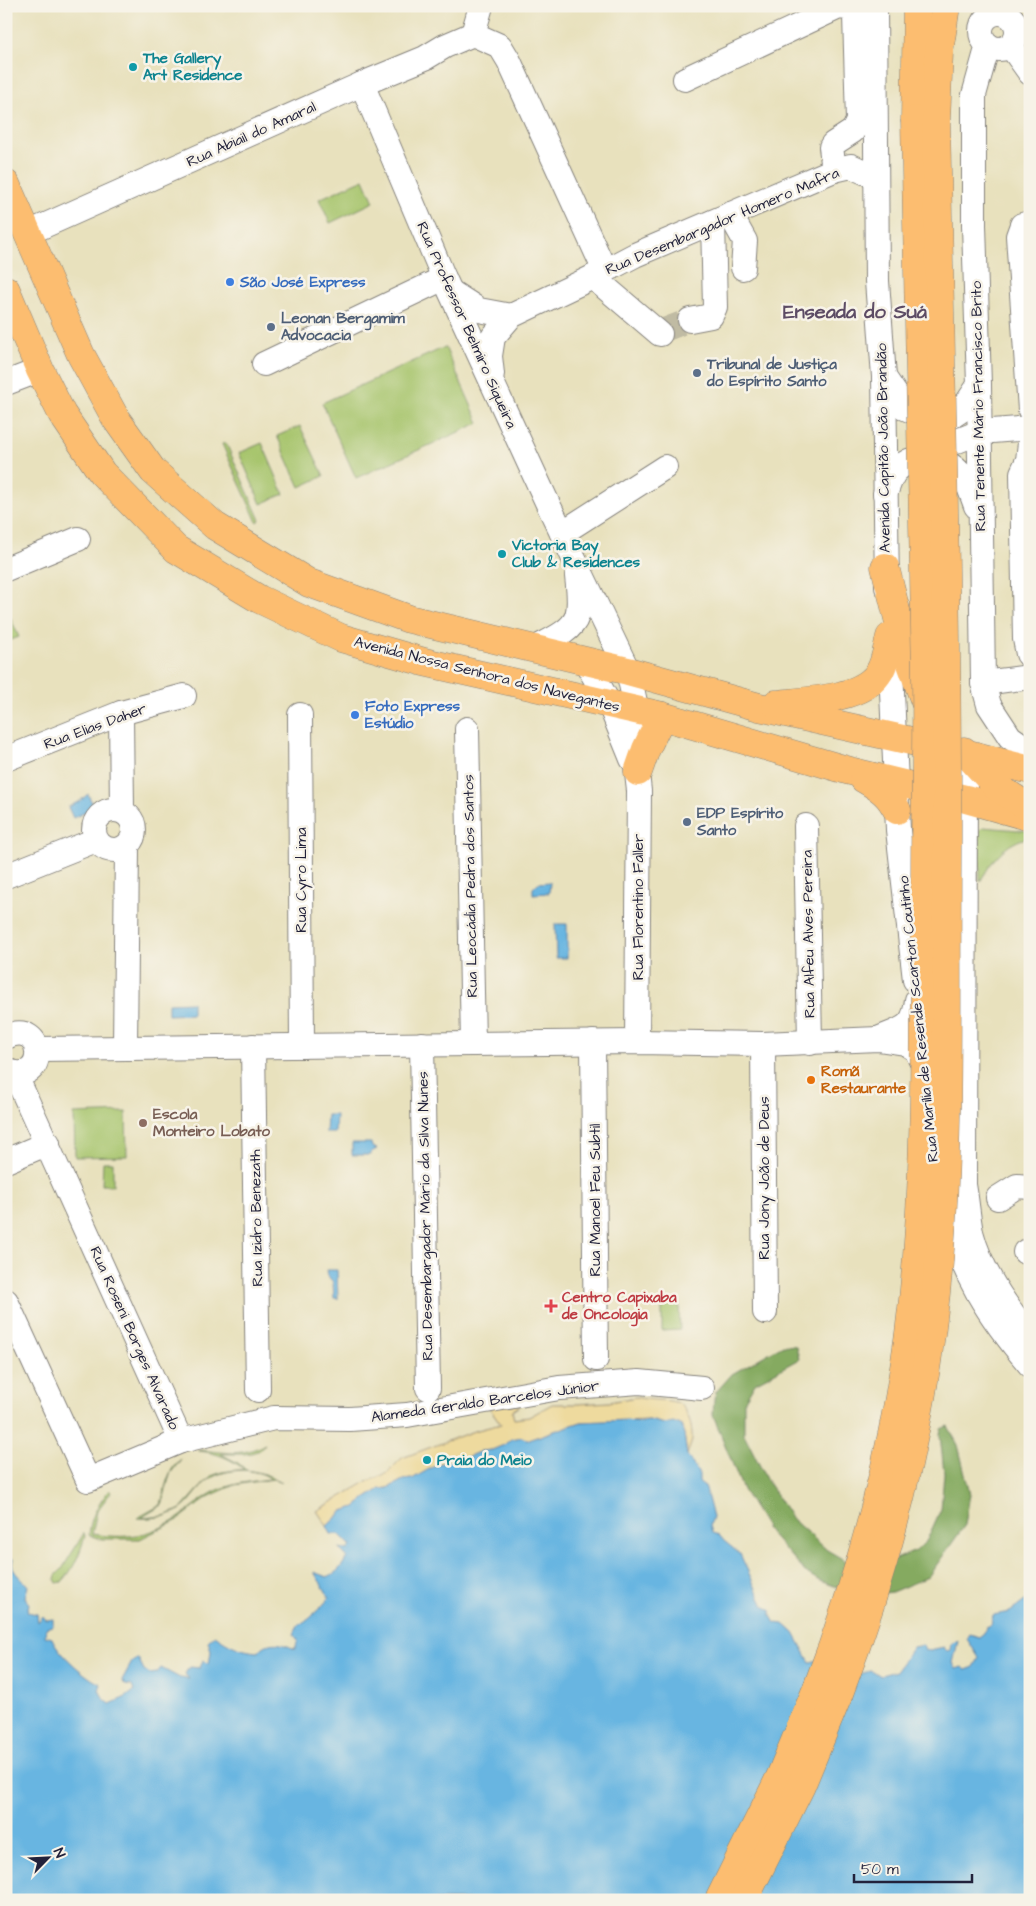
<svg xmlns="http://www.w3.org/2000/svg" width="1036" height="1906" viewBox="0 0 1036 1906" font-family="'Architects Daughter',sans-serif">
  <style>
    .green { fill: #a7c56d; stroke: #647454 }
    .forest { fill: #85aa60; stroke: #54664e }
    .sand { fill: #eeda9e; stroke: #887e6c }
    .water { fill: #67b5e1; stroke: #446c8e }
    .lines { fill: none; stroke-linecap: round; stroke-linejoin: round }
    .minor-tunnel { stroke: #c0bba3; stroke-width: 24; stroke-dasharray: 24 12; stroke-linecap: butt }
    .minor-casing { stroke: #85827c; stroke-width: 26 }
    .major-casing { stroke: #85827c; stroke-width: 29 }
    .minor { stroke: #fff; stroke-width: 24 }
    .major { stroke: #fcbd6f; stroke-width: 28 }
    .major-bridge-casing { stroke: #85827c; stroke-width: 29; stroke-linecap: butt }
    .major-bridge { stroke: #fcbd6f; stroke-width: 28 }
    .culture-dot { fill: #0f9aa8; stroke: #f7f3e8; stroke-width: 2 }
    .shop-dot { fill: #3f7fe0; stroke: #f7f3e8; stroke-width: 2 }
    .service-dot { fill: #5c6f8a; stroke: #f7f3e8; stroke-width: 2 }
    .food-dot { fill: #e8710a; stroke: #f7f3e8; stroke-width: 2 }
    .education-dot { fill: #8d6e63; stroke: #f7f3e8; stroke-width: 2 }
    .health-dot { fill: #e0444e; stroke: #f7f3e8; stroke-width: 2 }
    .labels { text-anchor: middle; stroke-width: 5; stroke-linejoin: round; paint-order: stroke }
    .culture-label { font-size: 15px; font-weight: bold; fill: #0d838f; stroke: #f7f3e8; text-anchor: start }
    .street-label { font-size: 15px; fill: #22223b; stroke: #f7f3e8 }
    .shop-label { font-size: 15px; font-weight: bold; fill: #366cbe; stroke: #f7f3e8; text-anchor: start }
    .service-label { font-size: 15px; font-weight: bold; fill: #4e5e75; stroke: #f7f3e8; text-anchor: start }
    .food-label { font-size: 15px; font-weight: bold; fill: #c56008; stroke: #f7f3e8; text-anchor: start }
    .education-label { font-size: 15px; font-weight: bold; fill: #785e54; stroke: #f7f3e8; text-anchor: start }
    .health-label { font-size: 15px; font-weight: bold; fill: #be3a42; stroke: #f7f3e8; text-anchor: start }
    .district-label { font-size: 20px; font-weight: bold; fill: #5d4c65; stroke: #f7f3e8 }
  </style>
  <rect width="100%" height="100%" fill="#f7f3e8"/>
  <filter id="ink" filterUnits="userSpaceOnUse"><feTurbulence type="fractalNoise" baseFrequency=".02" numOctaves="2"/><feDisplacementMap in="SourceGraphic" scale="10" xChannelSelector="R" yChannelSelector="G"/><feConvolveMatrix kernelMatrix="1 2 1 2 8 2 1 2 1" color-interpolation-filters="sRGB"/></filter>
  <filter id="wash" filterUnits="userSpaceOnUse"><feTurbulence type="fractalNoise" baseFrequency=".0096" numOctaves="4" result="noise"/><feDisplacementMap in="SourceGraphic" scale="20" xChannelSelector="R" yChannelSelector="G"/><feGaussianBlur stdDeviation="1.12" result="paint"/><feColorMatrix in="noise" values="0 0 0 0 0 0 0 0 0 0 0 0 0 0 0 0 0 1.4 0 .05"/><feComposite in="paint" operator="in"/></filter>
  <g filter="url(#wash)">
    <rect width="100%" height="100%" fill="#e8e1bd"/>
    <g class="green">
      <path d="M364 179 374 202 330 223 319 199Z"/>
      <path d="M445 347 479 423 356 478 322 403Z"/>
      <path d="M300 426 324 476 300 487 277 436Z"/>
      <path d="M226 443 260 520 257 522 222 444Z"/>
      <path d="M262 443 284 494 261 504 239 453Z"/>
      <path d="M6 608 19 637 6 642Z"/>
      <path d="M983 827 1030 831V837C1004 843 992 860 980 882L979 831Z"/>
      <path d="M126 1112 127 1156 75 1157 74 1114Z"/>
      <path d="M103 1162H113V1185H102Z"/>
      <path d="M662 1303H679L680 1330 662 1331Z"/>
      <path d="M265 1444C256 1458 234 1453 221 1454L238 1463 246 1470 265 1474 282 1482 273 1479 234 1485 208 1497 178 1520 140 1539H100L89 1535C91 1515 97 1507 109 1490L111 1492 97 1511 92 1534C126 1539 147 1537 177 1519 191 1510 202 1497 218 1490 235 1483 253 1481 271 1479 255 1466 221 1468 206 1482 197 1490 189 1505 179 1510 166 1517 152 1519 137 1518L161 1505C165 1489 167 1470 181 1459L170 1474 162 1505 141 1518 165 1516 181 1509 211 1476 222 1472 244 1469C230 1458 217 1453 199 1451V1450C224 1452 243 1457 265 1444Z"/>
      <path d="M84 1533 85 1536C80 1553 74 1569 62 1582L57 1583 55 1579 56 1575 62 1569Z"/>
    </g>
    <path class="forest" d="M783 1345 796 1346 799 1359 755 1383 744 1402V1434L769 1484 792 1519 827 1550 846 1561 883 1564 916 1551 927 1540 941 1509 944 1473 940 1435 941 1429 948 1426 958 1445 970 1494 965 1525 928 1577 892 1592 861 1596 818 1580 805 1572 768 1531 743 1490 713 1415 714 1399 716 1392 732 1374Z"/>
    <path class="sand" d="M636 1397C649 1401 663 1399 675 1402 688 1406 693 1428 692 1440 691 1445 688 1451 687 1455L684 1434 681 1425 665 1424 649 1420 581 1422 528 1440 512 1439 505 1445 492 1450 481 1451 467 1457 444 1462 412 1479 403 1480 388 1488 380 1489 365 1499 355 1507 343 1511 327 1526 317 1511 366 1482 386 1474 402 1458 474 1431 501 1424 488 1406 522 1404 512 1411 514 1419 529 1417 552 1404H578L609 1402Z"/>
    <g class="water">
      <path d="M88 794 93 805 86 812 73 818 68 807 80 801Z"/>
      <path d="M550 882 549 893 533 894V888L538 883Z"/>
      <path d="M555 924H567V958H556Z"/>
      <path d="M192 1002V1014L168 1015V1003Z"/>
      <path d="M327 1115H336L335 1133H326Z"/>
      <path d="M352 1143H371L372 1147 377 1149 371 1152V1155H352Z"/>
      <path d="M327 1270H337L338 1299 334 1298 333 1282 328 1276Z"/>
      <path d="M627 1420 638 1422 649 1420 665 1424 673 1422 681 1425 684 1434 687 1455 699 1474V1481L704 1487 708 1498 713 1517 710 1525 712 1533 719 1535 724 1541 740 1554 764 1606 771 1610V1616L775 1623 784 1624 794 1633 810 1662 823 1659 844 1679 870 1671 881 1675 896 1671 913 1647 923 1645 925 1651 944 1647 947 1652 951 1650 952 1643 958 1641 953 1663 956 1669 962 1667 966 1670 974 1667 979 1658 967 1639 970 1634 979 1637 984 1633 986 1627 991 1625 993 1615 1010 1612 1025 1601H1030V1900H6V1551L8 1555 13 1559C10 1572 20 1576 28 1586L25 1597 29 1604 27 1612 37 1614 38 1622 43 1616 46 1620 53 1619V1626L46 1628 45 1636 52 1638C57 1652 87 1679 101 1684L99 1690 103 1698 110 1704 126 1697 134 1691 132 1686 125 1685 122 1680 132 1662 138 1658 144 1670 150 1674 157 1673 161 1668 180 1678 189 1679 185 1674 189 1667 200 1668 203 1660 209 1664 211 1651 208 1641 215 1635C229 1645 241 1651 258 1652 269 1639 281 1643 295 1649L298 1640 294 1635 297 1626C306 1622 323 1606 329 1598 325 1588 319 1581 314 1572L327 1577C337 1573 342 1567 347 1557L339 1548 348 1550 351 1546 339 1534H331L327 1526 343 1511 355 1507 365 1499 380 1489 388 1488 403 1480 412 1479 431 1468 444 1462 467 1457 481 1451 492 1450 504 1445 511 1439 522 1437 528 1440 581 1422Z"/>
    </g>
  </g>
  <g filter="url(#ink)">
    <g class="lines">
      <path class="minor-tunnel" d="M660 334 664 330 690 320"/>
      <g class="minor-casing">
        <g id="minor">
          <path d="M875 6 877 281 884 377 887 587"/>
          <circle cx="999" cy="31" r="18"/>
          <path d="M473 34 500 46 509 61 605 271"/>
          <path d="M473 34 481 6"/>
          <path d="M988 45 974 95V225L979 385 983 683 989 705 1010 737 1030 751"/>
          <path d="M1010 45 1030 73"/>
          <path d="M685 79 839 7 849 8 855 15 858 121 853 131 833 144 831 147 834 170"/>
          <path d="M362 84 444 278 547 502 628 671 637 711 634 747 639 791 637 1042"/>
          <path d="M730 214 745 241 743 268"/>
          <path d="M1030 223 1022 225 1018 236 1030 410"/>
          <path d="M28 233 362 84 425 58 445 46 473 34"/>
          <path d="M593 277 660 334"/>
          <path d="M451 292 479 310 511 316"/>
          <path d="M690 320 711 316 715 307 713 222"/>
          <path d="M264 364 444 278"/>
          <path d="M492 374 490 356 493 337 511 316 593 277 635 255 834 170 851 166 873 176 876 182"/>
          <path d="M884 377 905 408 925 417H951L963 409 979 385"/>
          <path d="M6 383 40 370"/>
          <path d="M1030 443 1028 460 1022 473 1025 639 1028 654 1030 656"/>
          <path d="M927 453 980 432 1030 428"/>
          <path d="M885 494C888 487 891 475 897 470 918 447 951 457 966 481 970 488 973 498 976 506"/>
          <path d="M562 533 665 467"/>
          <path d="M6 569 78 539"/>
          <path d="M890 645 898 830 915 980"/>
          <path d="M534 649C548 641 572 632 577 616 581 603 578 588 577 576"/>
          <path d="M586 662 610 705 632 759"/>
          <path d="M983 683 1030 677"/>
          <path d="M121 713 122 811"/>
          <path d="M300 715 302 1046"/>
          <path d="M467 729 473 1044"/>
          <path d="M965 753 964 1185C967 1201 968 1217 971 1232 981 1271 1005 1305 1030 1336"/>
          <path d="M6 759 121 713 184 696"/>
          <circle cx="114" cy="830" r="20"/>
          <path d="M806 826 810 1043"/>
          <path d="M6 876 96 840"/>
          <path d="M6 1037C46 1017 49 1089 6 1070"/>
          <path d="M878 1039C903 1028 914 1029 917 1000"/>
          <path d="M593 1042 596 1359"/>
          <path d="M422 1044 428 1388"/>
          <path d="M763 1044 765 1312"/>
          <path d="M253 1046 258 1390"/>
          <path d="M125 1048 127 846"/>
          <path d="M38 1049 637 1042 763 1044 878 1039 905 1043 916 1050 924 1067"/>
          <path d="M15 1074 181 1441"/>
          <path d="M6 1161 48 1143"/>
          <path d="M998 1198 1017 1186 1030 1187"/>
          <path d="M946 1211C962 1275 988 1315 1030 1365"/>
          <path d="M1025 1252 1030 1251"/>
          <path d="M6 1301 88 1480 181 1441 274 1418 350 1419 407 1415 559 1388 639 1382 702 1388"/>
        </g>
      </g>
      <g class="major-casing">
        <g id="major">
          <path d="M915 120 917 6"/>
          <path d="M936 120 939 52 946 6"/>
          <path d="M6 184 81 355 116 419 153 471 215 526 309 583 409 619 628 671 759 707 965 753 1030 770"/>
          <path d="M6 290 40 370 62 414 102 473 176 549 259 599 341 638 424 662 662 716 850 771 966 799 1030 817"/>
          <path d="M885 567 906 650 925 702"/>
          <path d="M776 704C805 701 860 700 878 674 885 665 887 648 890 637"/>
          <path d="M964 751 997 787 1030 808"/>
          <path d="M638 772 646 749 662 716"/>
          <path d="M864 779C881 789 888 793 897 810"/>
          <path d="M719 1900 780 1777 817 1688"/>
          <path d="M744 1900 801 1786 838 1696"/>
        </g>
      </g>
      <use href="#minor" class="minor"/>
      <use href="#major" class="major"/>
      <g class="major-bridge-casing">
        <g id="major-bridge">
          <path d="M817 1688C870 1550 906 1404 917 1256 927 1130 924 1002 925 875 925 809 927 743 926 676 924 491 919 306 915 120"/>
          <path d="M838 1696C892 1556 926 1410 939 1262 950 1132 946 1001 947 870 948 620 941 370 936 120"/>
        </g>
      </g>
      <use href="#major-bridge" class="major-bridge"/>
    </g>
  </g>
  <g class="culture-dot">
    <circle cx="133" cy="67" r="5"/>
    <circle cx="502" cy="554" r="5"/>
    <circle cx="427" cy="1460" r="5"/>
  </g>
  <g class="shop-dot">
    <circle cx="230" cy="282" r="5"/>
    <circle cx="355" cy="715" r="5"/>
  </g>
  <g class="service-dot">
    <circle cx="271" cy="327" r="5"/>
    <circle cx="697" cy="373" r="5"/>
    <circle cx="687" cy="822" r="5"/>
  </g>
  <circle class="food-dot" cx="811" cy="1080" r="5"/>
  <circle class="education-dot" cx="143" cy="1123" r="5"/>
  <path class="health-dot" d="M548.5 1298.5h5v5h5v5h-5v5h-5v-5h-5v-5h5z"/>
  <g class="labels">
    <g class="culture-label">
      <text x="143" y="63">The Gallery<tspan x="143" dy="17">Art Residence</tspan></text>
      <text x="512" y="550">Victoria Bay<tspan x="512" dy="17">Club &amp; Residences</tspan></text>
      <text x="437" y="1465">Praia do Meio</text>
    </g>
    <g class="street-label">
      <text transform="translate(251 134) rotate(-24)" y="5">Rua Abiail do Amaral</text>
      <text transform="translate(722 221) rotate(-23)" y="5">Rua Desembargador Homero Mafra</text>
      <text transform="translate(467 325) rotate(66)" y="5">Rua Professor Belmiro Siqueira</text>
      <text transform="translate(978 406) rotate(-91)" y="5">Rua Tenente Mário Francisco Brito</text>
      <text transform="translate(883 448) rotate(-91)" y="5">Avenida Capitão João Brandão</text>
      <text transform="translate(487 674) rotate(14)" y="5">Avenida Nossa Senhora dos Navegantes</text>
      <text transform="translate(95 726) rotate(-20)" y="5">Rua Elias Daher</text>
      <text transform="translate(301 880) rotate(-90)" y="5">Rua Cyro Lima</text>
      <text transform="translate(470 886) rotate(-91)" y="5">Rua Leocádia Pedra dos Santos</text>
      <text transform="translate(638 907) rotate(-90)" y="5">Rua Florentino Faller</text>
      <text transform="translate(808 934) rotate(-91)" y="5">Rua Alfeu Alves Pereira</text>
      <text transform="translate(918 1019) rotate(-96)" y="5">Rua Marília de Resende Scarton Coutinho</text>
      <text transform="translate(764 1178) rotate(-90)" y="5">Rua Jony João de Deus</text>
      <text transform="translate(595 1200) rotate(-90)" y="5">Rua Manoel Feu Subtil</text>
      <text transform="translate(425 1216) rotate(-91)" y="5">Rua Desembargador Mário da Silva Nunes</text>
      <text transform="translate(256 1218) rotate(-91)" y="5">Rua Izidro Benezath</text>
      <text transform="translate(135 1338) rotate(66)" y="5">Rua Roseni Borges Alvarado</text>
      <text transform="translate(485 1401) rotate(-8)" y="5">Alameda Geraldo Barcelos Júnior</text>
    </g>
    <g class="shop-label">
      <text x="240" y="287">São José Express</text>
      <text x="365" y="711">Foto Express<tspan x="365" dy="17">Estúdio</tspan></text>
    </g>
    <g class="service-label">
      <text x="281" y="323">Leonan Bergamim<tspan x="281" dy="17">Advocacia</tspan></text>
      <text x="707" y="369">Tribunal de Justiça<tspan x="707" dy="17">do Espírito Santo</tspan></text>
      <text x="697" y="818">EDP Espírito<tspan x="697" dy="17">Santo</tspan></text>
    </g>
    <g class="food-label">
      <text x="821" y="1076">Romã<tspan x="821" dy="17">Restaurante</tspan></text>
    </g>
    <g class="education-label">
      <text x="153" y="1119">Escola<tspan x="153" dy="17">Monteiro Lobato</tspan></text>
    </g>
    <g class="health-label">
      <text x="562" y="1302">Centro Capixaba<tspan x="562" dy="17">de Oncologia</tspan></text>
    </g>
    <g class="district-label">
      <text x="855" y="318">Enseada do Suá</text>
    </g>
  </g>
  <rect width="1036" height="1906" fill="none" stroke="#f7f3e8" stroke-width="25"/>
  <g transform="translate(48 1858) rotate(66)" stroke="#f7f3e8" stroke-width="4" paint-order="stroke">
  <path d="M0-4L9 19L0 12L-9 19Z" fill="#22223b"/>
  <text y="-8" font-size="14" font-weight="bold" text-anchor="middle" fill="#22223b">N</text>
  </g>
  <path d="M854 1874v8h118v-8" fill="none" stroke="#22223b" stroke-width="2.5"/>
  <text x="861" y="1874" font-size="15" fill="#22223b" stroke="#f7f3e8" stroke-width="4" paint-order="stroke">50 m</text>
</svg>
